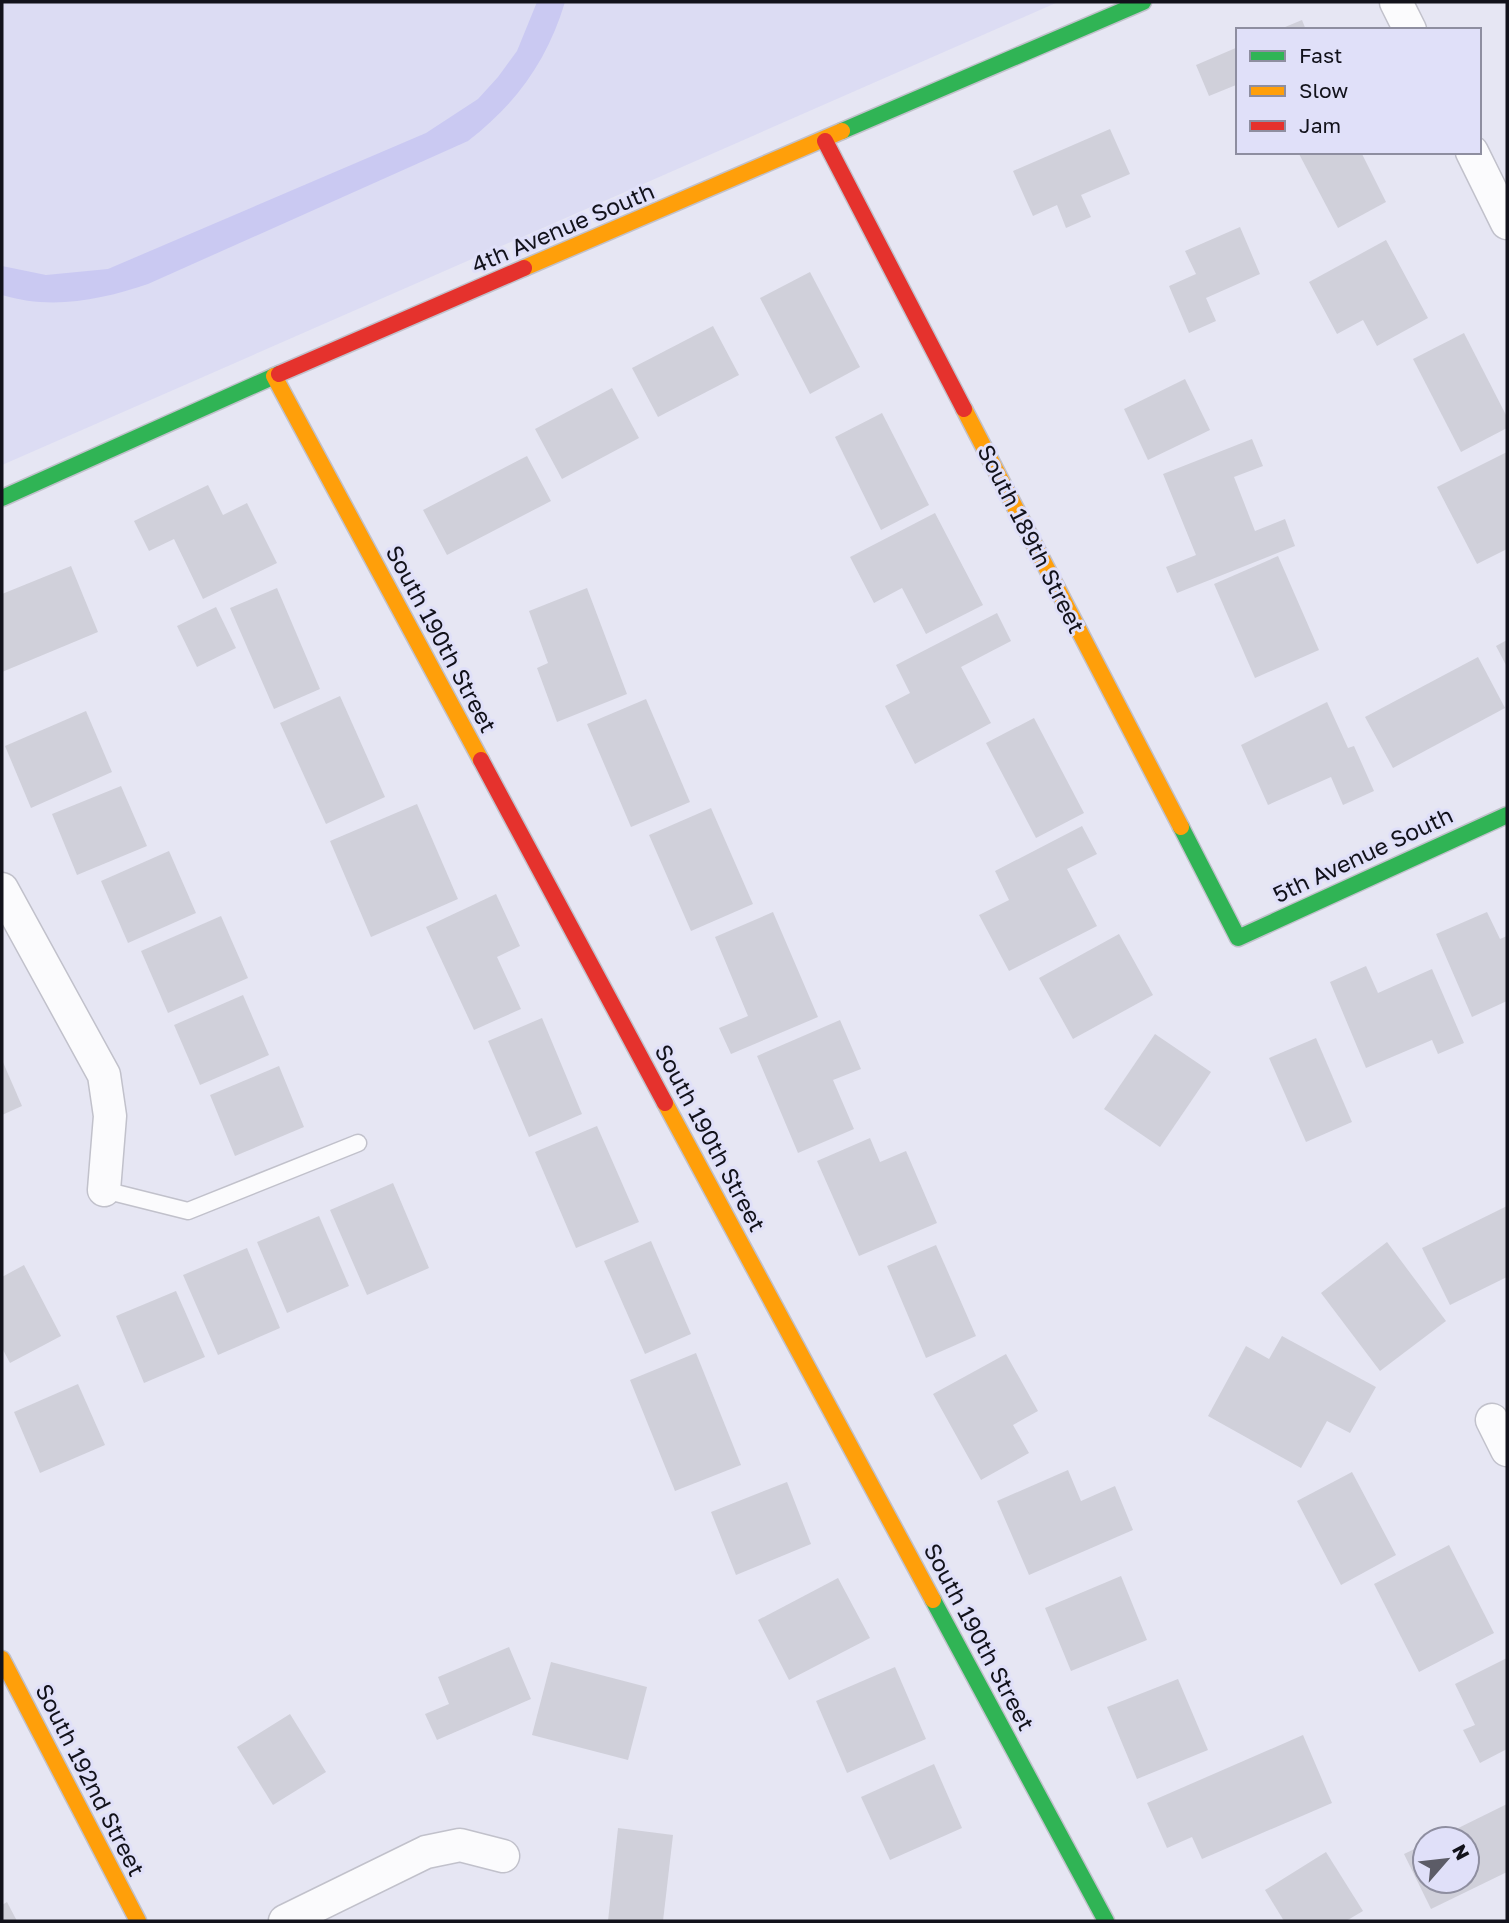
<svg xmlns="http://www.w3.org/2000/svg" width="1509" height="1923" viewBox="0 0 1509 1923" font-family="'Golos Text',sans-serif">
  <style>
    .built { fill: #dcdcf3 }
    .grass { fill: #cac9f2 }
    .building { fill: #d0d0da }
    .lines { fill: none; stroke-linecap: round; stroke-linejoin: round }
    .lane-casing { stroke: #c1c1cb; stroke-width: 19 }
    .street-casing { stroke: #c1c1cb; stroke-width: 35 }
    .fast-casing { stroke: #c1c1cb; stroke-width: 19 }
    .slow-casing { stroke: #c1c1cb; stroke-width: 19 }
    .jam-casing { stroke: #c1c1cb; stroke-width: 19 }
    .lane { stroke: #fbfbfd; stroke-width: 16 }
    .street { stroke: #fbfbfd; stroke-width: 32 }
    .fast { stroke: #30b455; stroke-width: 16 }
    .slow { stroke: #ff9f0a; stroke-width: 16 }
    .jam { stroke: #e5322d; stroke-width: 16 }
    .labels { text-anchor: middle; stroke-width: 6; stroke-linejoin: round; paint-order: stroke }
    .street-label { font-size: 23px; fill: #12121b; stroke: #e0e0f9 }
  </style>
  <rect width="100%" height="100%" fill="#e6e6f3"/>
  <path class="built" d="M2 2H1058L2 465Z"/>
  <path class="grass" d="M537 2H565C547 61 517 103 468 141L148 284C101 300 51 310 2 295V266L46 275 108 269 426 133 478 99 498 77 517 51Z"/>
  <g class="building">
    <path d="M1302 20 1306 30H1278Z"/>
    <path d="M1238 47V89L1236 85 1209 96 1196 65Z"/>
    <path d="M1110 129 1130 174 1081 195 1091 217 1066 228 1057 205 1033 216 1013 171Z"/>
    <path d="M1298 152H1361L1386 202 1338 228Z"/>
    <path d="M1240 227 1260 274 1206 298 1216 321 1189 333 1169 286 1196 274 1185 251Z"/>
    <path d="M1386 240 1428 318 1377 346 1363 320 1337 334 1309 282Z"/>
    <path d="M810 272 860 367 810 394 760 298Z"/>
    <path d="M713 326 739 375 658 417 632 368Z"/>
    <path d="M1464 333 1507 417V428L1461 452 1413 359Z"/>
    <path d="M1185 379 1210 430 1148 460 1124 409Z"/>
    <path d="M612 388 639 438 562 479 535 429Z"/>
    <path d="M882 413 929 505 881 530 835 437Z"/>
    <path d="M1252 439 1263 466 1234 477 1255 531 1285 519 1295 546 1177 593 1166 567 1196 555 1163 474Z"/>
    <path d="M1507 452V549L1477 564 1437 487Z"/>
    <path d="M527 456 551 501 447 555 423 510Z"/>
    <path d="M208 485 223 515 247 503 277 563 203 599 174 539 149 551 134 521Z"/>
    <path d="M935 513 983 605 926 634 902 588 874 603 850 557Z"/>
    <path d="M1278 556 1319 650 1255 678 1214 584Z"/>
    <path d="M71 566 98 632 2 672V594Z"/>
    <path d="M277 588 320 689 274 709 230 608Z"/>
    <path d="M587 588 627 694 557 722 537 668 548 663 529 611Z"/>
    <path d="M216 607 236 648 197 667 177 626Z"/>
    <path d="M997 613 1011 641 961 667 991 723 915 764 885 706 910 693 896 665Z"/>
    <path d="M1507 640V667L1496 646Z"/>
    <path d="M1478 657 1505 708 1393 768 1365 717Z"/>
    <path d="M340 696 385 797 326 824 280 723Z"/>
    <path d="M646 699 690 802 631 827 587 724Z"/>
    <path d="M1327 702 1348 748 1354 746 1374 791 1343 805 1331 777 1268 805 1241 745Z"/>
    <path d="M86 711 112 772 31 808 5 746Z"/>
    <path d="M1034 718 1084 813 1036 838 986 743Z"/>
    <path d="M121 786 147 846 77 875 52 814Z"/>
    <path d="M417 804 458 899 371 937 330 841Z"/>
    <path d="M711 808 753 904 691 931 649 835Z"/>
    <path d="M1082 826 1097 854 1067 869 1097 926 1009 971 979 915 1009 900 995 871Z"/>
    <path d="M169 851 196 913 128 943 101 881Z"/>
    <path d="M496 894 520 946 497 957 521 1009 474 1030 426 927Z"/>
    <path d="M773 912 818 1017 731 1054 719 1028 748 1016 715 937Z"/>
    <path d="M1487 912 1500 939 1507 936V1001L1472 1017 1436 934Z"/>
    <path d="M221 916 248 978 168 1013 141 951Z"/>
    <path d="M1119 934 1153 995 1073 1039 1039 978Z"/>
    <path d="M1366 966 1378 993 1432 969 1464 1043 1438 1054 1432 1040 1366 1068 1330 982Z"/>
    <path d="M243 995 269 1055 200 1085 174 1025Z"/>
    <path d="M542 1018 582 1114 529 1137 488 1041Z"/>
    <path d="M840 1020 861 1069 833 1080 854 1129 798 1153 757 1056Z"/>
    <path d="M1155 1034 1211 1072 1160 1147 1104 1109Z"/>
    <path d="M1316 1038 1352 1122 1306 1142 1269 1058Z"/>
    <path d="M2 1060 22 1106 2 1115Z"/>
    <path d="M279 1066 304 1127 235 1156 210 1095Z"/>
    <path d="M597 1126 639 1222 576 1248 535 1152Z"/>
    <path d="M870 1138 880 1162 906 1151 937 1223 859 1256 817 1161Z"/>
    <path d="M393 1183 429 1268 367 1295 330 1210Z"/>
    <path d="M1507 1206V1277L1450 1305 1422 1248Z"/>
    <path d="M319 1216 349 1286 287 1313 257 1242Z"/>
    <path d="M651 1241 691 1334 645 1354 604 1261Z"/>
    <path d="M1387 1242 1446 1321 1380 1371 1321 1293Z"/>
    <path d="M936 1245 976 1336 926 1358 887 1266Z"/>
    <path d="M247 1248 280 1328 218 1355 183 1275Z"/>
    <path d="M24 1265 61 1336 10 1363 2 1348V1277Z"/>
    <path d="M176 1291 205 1357 144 1383 116 1316Z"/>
    <path d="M1282 1336 1376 1387 1350 1433 1327 1421 1301 1468 1208 1416 1246 1346 1269 1359Z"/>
    <path d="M696 1353 741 1465 675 1491 630 1380Z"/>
    <path d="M1006 1354 1038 1411 1013 1425 1029 1453 981 1480 933 1394Z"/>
    <path d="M78 1384 105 1445 40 1473 14 1412Z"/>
    <path d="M1068 1470 1081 1501 1115 1486 1133 1530 1029 1575 997 1501Z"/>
    <path d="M1352 1472 1396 1555 1341 1585 1297 1501Z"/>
    <path d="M787 1482 811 1544 736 1575 711 1512Z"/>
    <path d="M1449 1545 1494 1633 1419 1672 1374 1584Z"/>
    <path d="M1121 1576 1147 1640 1071 1671 1045 1608Z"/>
    <path d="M838 1578 870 1638 789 1680 758 1620Z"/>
    <path d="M509 1647 531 1699 437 1740 425 1714 449 1704 438 1677Z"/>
    <path d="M1507 1658V1749L1480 1763 1463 1730 1475 1725 1455 1684Z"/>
    <path d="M551 1662 647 1687 628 1760 532 1735Z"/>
    <path d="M895 1667 926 1739 847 1773 816 1701Z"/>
    <path d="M1178 1679 1208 1750 1137 1779 1107 1707Z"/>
    <path d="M290 1714 326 1772 273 1805 237 1747Z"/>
    <path d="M1303 1735 1332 1803 1202 1859 1192 1837 1167 1848 1147 1803Z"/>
    <path d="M934 1764 962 1828 890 1860 861 1797Z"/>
    <path d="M1507 1804V1872L1431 1909 1404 1854 1425 1844V1881H1467V1839H1436Z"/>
    <path d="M618 1828 673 1835 663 1921H608Z"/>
    <path d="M1326 1852 1363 1911 1346 1921H1284L1265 1890Z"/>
    <path d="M7 1902 17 1921H2V1905Z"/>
  </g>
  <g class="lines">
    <g class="lane-casing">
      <path id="lane" d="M104 1190 188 1211 358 1143"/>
    </g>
    <g class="street-casing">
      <g id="street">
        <path d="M1396 2 1410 30"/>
        <path d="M1472 152 1507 223"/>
        <path d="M2 889 104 1075 110 1116 104 1190"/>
        <path d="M1492 1420 1507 1450"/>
        <path d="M285 1921 426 1852 460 1845 503 1856"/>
      </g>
    </g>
    <g class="fast-casing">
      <g id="fast">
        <path d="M842 131 1143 2"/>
        <path d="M2 498 279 374"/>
        <path d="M1181 827 1238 938 1507 815"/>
        <path d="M933 1600 1106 1921"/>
      </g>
    </g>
    <g class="slow-casing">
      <g id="slow">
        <path d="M524 268 842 131"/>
        <path d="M274 376 481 760"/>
        <path d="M964 409 1181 827"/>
        <path d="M665 1103 933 1600"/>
        <path d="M2 1659 138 1921"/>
      </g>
    </g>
    <g class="jam-casing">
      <g id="jam">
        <path d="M825 141 964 409"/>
        <path d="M279 374 524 268"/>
        <path d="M481 760 665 1103"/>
      </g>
    </g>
    <use href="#lane" class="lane"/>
    <use href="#street" class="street"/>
    <use href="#fast" class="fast"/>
    <use href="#slow" class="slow"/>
    <use href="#jam" class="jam"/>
  </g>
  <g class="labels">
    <g class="street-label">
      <text transform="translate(563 228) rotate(-23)" y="8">4th Avenue South</text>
      <text transform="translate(1031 539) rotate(63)" y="8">South 189th Street</text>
      <text transform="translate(441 639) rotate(62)" y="8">South 190th Street</text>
      <text transform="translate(1363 855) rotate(-25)" y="8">5th Avenue South</text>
      <text transform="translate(710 1138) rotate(62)" y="8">South 190th Street</text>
      <text transform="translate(979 1637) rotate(62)" y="8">South 190th Street</text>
      <text transform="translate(90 1780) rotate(63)" y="8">South 192nd Street</text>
    </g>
  </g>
  <rect width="1509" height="1923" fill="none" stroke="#12121b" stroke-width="7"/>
  <rect x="1236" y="28" width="245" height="126" fill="#e0e0f9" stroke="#8e8ea0" stroke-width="2"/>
  <rect x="1250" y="51" width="35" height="10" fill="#30b455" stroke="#8e8ea0" stroke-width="2"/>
  <text x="1299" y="63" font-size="21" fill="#12121b">Fast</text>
  <rect x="1250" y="86" width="35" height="10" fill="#ff9f0a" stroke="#8e8ea0" stroke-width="2"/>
  <text x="1299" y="98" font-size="21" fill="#12121b">Slow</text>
  <rect x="1250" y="121" width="35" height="10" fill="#e5322d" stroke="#8e8ea0" stroke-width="2"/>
  <text x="1299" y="133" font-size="21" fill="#12121b">Jam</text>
  <g transform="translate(1446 1860) rotate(62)"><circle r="33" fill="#e0e0f9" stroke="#8e8ea0" stroke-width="2"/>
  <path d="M0-5L12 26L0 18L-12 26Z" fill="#5c5c67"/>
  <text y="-10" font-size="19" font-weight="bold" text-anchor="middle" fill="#12121b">N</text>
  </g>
</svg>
